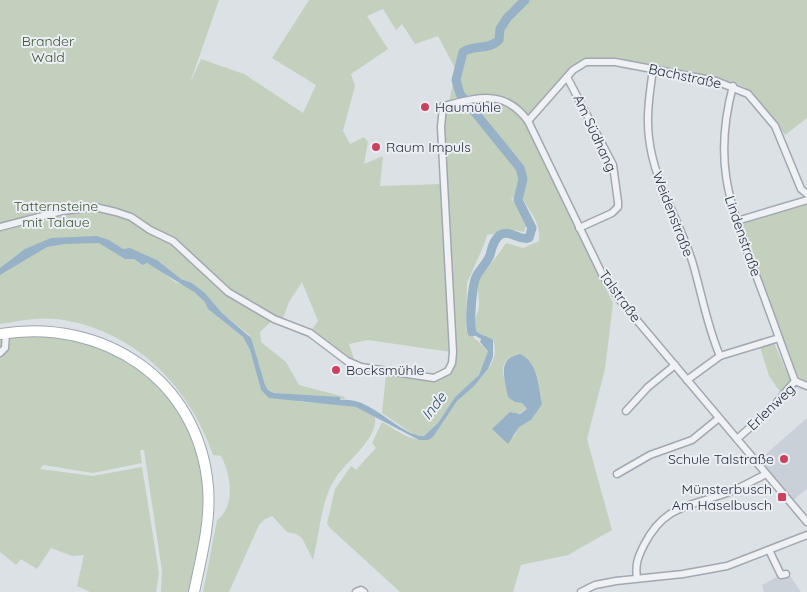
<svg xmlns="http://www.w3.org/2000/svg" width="807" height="592" viewBox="0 0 807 592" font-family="Quicksand,sans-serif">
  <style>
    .built { fill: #cad0d8 }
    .green { fill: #c3d0be; fill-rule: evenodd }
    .water { fill: #97b1c6 }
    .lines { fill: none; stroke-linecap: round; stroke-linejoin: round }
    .river { stroke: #97b1c6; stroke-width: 9 }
    .street-casing { stroke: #a2a8b0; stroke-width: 9 }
    .primary-casing { stroke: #9ca6b2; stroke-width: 12 }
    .street { stroke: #eff1f5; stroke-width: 6 }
    .primary { stroke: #fff; stroke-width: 10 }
    .poi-dot { fill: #cb425e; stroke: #ebeff4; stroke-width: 2 }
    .labels { text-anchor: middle; stroke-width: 4; stroke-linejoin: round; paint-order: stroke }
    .park-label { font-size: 14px; fill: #3d5734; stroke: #ebeff4 }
    .street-label { font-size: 14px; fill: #262f3c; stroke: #ebeff4 }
    .poi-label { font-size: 14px; fill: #262f3c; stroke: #ebeff4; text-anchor: start }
    .water-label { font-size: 15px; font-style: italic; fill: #32506f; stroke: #ebeff4 }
  </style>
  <rect width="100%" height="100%" fill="#dce1e6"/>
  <g class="built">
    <path d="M807 418V489L793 500 759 460Z"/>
    <path d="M790 576 801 592H764L762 585 777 577Z"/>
  </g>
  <g class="green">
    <path d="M0 0H219L190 83 201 59 244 74 303 113 316 85 272 58 309 0H807V118L785 135C774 119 759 97 742 86 727 76 605 57 586 60L529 116 504 98 449 102 456 70 438 36 415 44 402 24 396 30 383 9 367 16 388 49 351 74 355 86 343 131 350 144 364 137 368 142 364 164 383 156 380 186 442 184 451 352 368 340 349 344 355 362 310 332 318 321 302 282 289 302 282 321 275 318 260 332 261 342 286 362 299 385 345 397 344 399 275 393 268 390 265 385 249 335 222 313 205 293 192 283 181 279 157 260 134 250 120 256 125 259H134L141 265 146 263 156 267 175 282 188 287 206 302 208 309 243 337 250 350 261 390 301 402 329 403 356 407 375 416C379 439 345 462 335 479 321 500 319 536 313 560L302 538 296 534 287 532 272 516 265 519 259 525 229 592H203L217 520C236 506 231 474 221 456L213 455C189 385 133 329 57 319 38 317 19 321 0 324Z"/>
    <path d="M484 99 509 104 526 123 613 303 605 369 587 439 612 530 568 555 521 565 513 592H400L330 528 327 524 328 519 335 489 351 466 356 470 376 448 372 443 382 422C398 431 416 446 433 437 441 425 449 412 457 401 470 384 503 368 493 340L478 333 473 325C474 319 479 312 479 306 480 297 474 283 482 275 490 265 498 255 506 243L523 248 539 241C541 222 530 213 522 197L511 198 527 223 524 232 514 230 487 235 484 245 467 283 466 330 488 351 479 375 455 397 438 423 424 436 414 435 382 413 386 374C400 376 432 383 444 377 449 374 451 369 453 364L444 108 464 105 481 127 486 124 471 102ZM520 354 531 420 519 426 514 437 492 429 527 409 522 403 515 402C506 386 491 359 520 354Z"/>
    <path d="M807 204V382L796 375 788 362 742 224Z"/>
    <path d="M27 335C49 337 74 336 95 344 154 367 199 422 203 487 206 522 197 557 191 592H161L162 571 144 450H140L142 463 93 473 43 465 40 469 93 476 142 467 159 573 156 592H90L77 586 84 555 72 556 51 548 37 569 21 559 16 565 0 552V337Z"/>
    <path d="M774 343 791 382 781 393 769 376 760 347Z"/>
  </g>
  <g class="water">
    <path d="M97 236 109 240 123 249 130 248 157 260 181 279 192 283 205 293 222 313 251 338 265 385 268 390 274 393 339 397 341 400C372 396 400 437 424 436L438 423 455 397 479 375 488 351 480 342 481 339 469 332 468 321 473 323C473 335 485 334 493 340V357L488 369 474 386 457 401 433 437 428 440H419L356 407 269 398 261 390 250 350 243 337 208 309 205 302 194 292 147 263 142 265 134 259H125L99 243 64 244 47 247 0 275V268L25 249 51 238Z"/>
    <path d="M520 354C538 362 538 386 542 404L531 420 519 427 508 444 492 429 510 412 520 414 527 409 522 403 515 402 508 397C505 380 496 358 520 354Z"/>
  </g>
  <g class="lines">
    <path class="river" d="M472 332C469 323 472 283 477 275 481 268 487 263 490 255 492 248 493 240 500 235 511 229 518 241 529 238L532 228 518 200 523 179 520 168 460 94 456 80 463 52C475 44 488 51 499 40L500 29 507 18 525 0"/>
    <g class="street-casing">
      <g id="street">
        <path d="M653 69C650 91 646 115 649 138 654 183 680 221 693 264 702 295 707 326 720 356"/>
        <path d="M567 77 613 165 618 202V207L612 213 579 228"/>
        <path d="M733 86C712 164 731 206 757 278 770 312 782 347 795 381"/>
        <path d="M528 121 573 70 586 62H615L716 81 748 94 775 126 801 189 807 194"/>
        <path d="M737 221 807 200"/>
        <path d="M0 227 62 211 95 207 116 212 131 217 150 230 173 241 228 292 274 319 310 333 347 361 361 367 434 378 448 371 452 363 453 352 441 127 443 106C477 98 504 88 528 121L603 276 619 299 807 522"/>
        <path d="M0 353 5 348 6 333"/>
        <path d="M687 380 720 356 779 338"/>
        <path d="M626 411 648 387 675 365"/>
        <path d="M737 439 773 407 795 381 807 386"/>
        <path d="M617 474 650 455 692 440 719 418"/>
        <path d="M769 550 781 575 786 574"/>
        <path d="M637 578C635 564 638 557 644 545 664 506 687 507 724 494 739 489 752 481 766 474"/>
        <path d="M356 592 361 590 364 592"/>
        <path d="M581 592 595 585 616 581 683 574 727 566 807 535"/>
      </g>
    </g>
    <g class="primary-casing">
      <path id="primary" d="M0 334C102 317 199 379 208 487 211 522 201 558 194 592"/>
    </g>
    <use href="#street" class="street"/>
    <use href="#primary" class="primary"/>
  </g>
  <g class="poi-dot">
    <circle cx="425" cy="107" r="5"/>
    <circle cx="376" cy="147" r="5"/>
    <circle cx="336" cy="370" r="5"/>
    <circle cx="784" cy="459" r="5"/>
    <rect x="777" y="492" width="10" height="10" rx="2.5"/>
  </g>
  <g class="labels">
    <g class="park-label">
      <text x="48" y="46">Brander<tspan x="48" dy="16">Wald</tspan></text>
      <text x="56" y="211">Tatternsteine<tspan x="56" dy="16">mit Talaue</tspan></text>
    </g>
    <g class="street-label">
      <text transform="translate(685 76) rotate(12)" y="5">Bachstraße</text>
      <text transform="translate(595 133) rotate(65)" y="5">Am Südhang</text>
      <text transform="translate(673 214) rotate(69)" y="5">Weidenstraße</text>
      <text transform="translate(743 236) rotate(71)" y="5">Lindenstraße</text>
      <text transform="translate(620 296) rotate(54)" y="5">Talstraße</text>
      <text transform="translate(771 407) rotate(-44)" y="5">Erlenweg</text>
    </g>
    <g class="poi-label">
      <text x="435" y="112">Haumühle</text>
      <text x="386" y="152">Raum Impuls</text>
      <text x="346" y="375">Bocksmühle</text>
      <text x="774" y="464" text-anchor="end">Schule Talstraße</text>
      <text x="772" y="494" text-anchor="end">Münsterbusch<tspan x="772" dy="16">Am Haselbusch</tspan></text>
    </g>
    <g class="water-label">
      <text transform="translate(434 406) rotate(-52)" y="5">Inde</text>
    </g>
  </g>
</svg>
